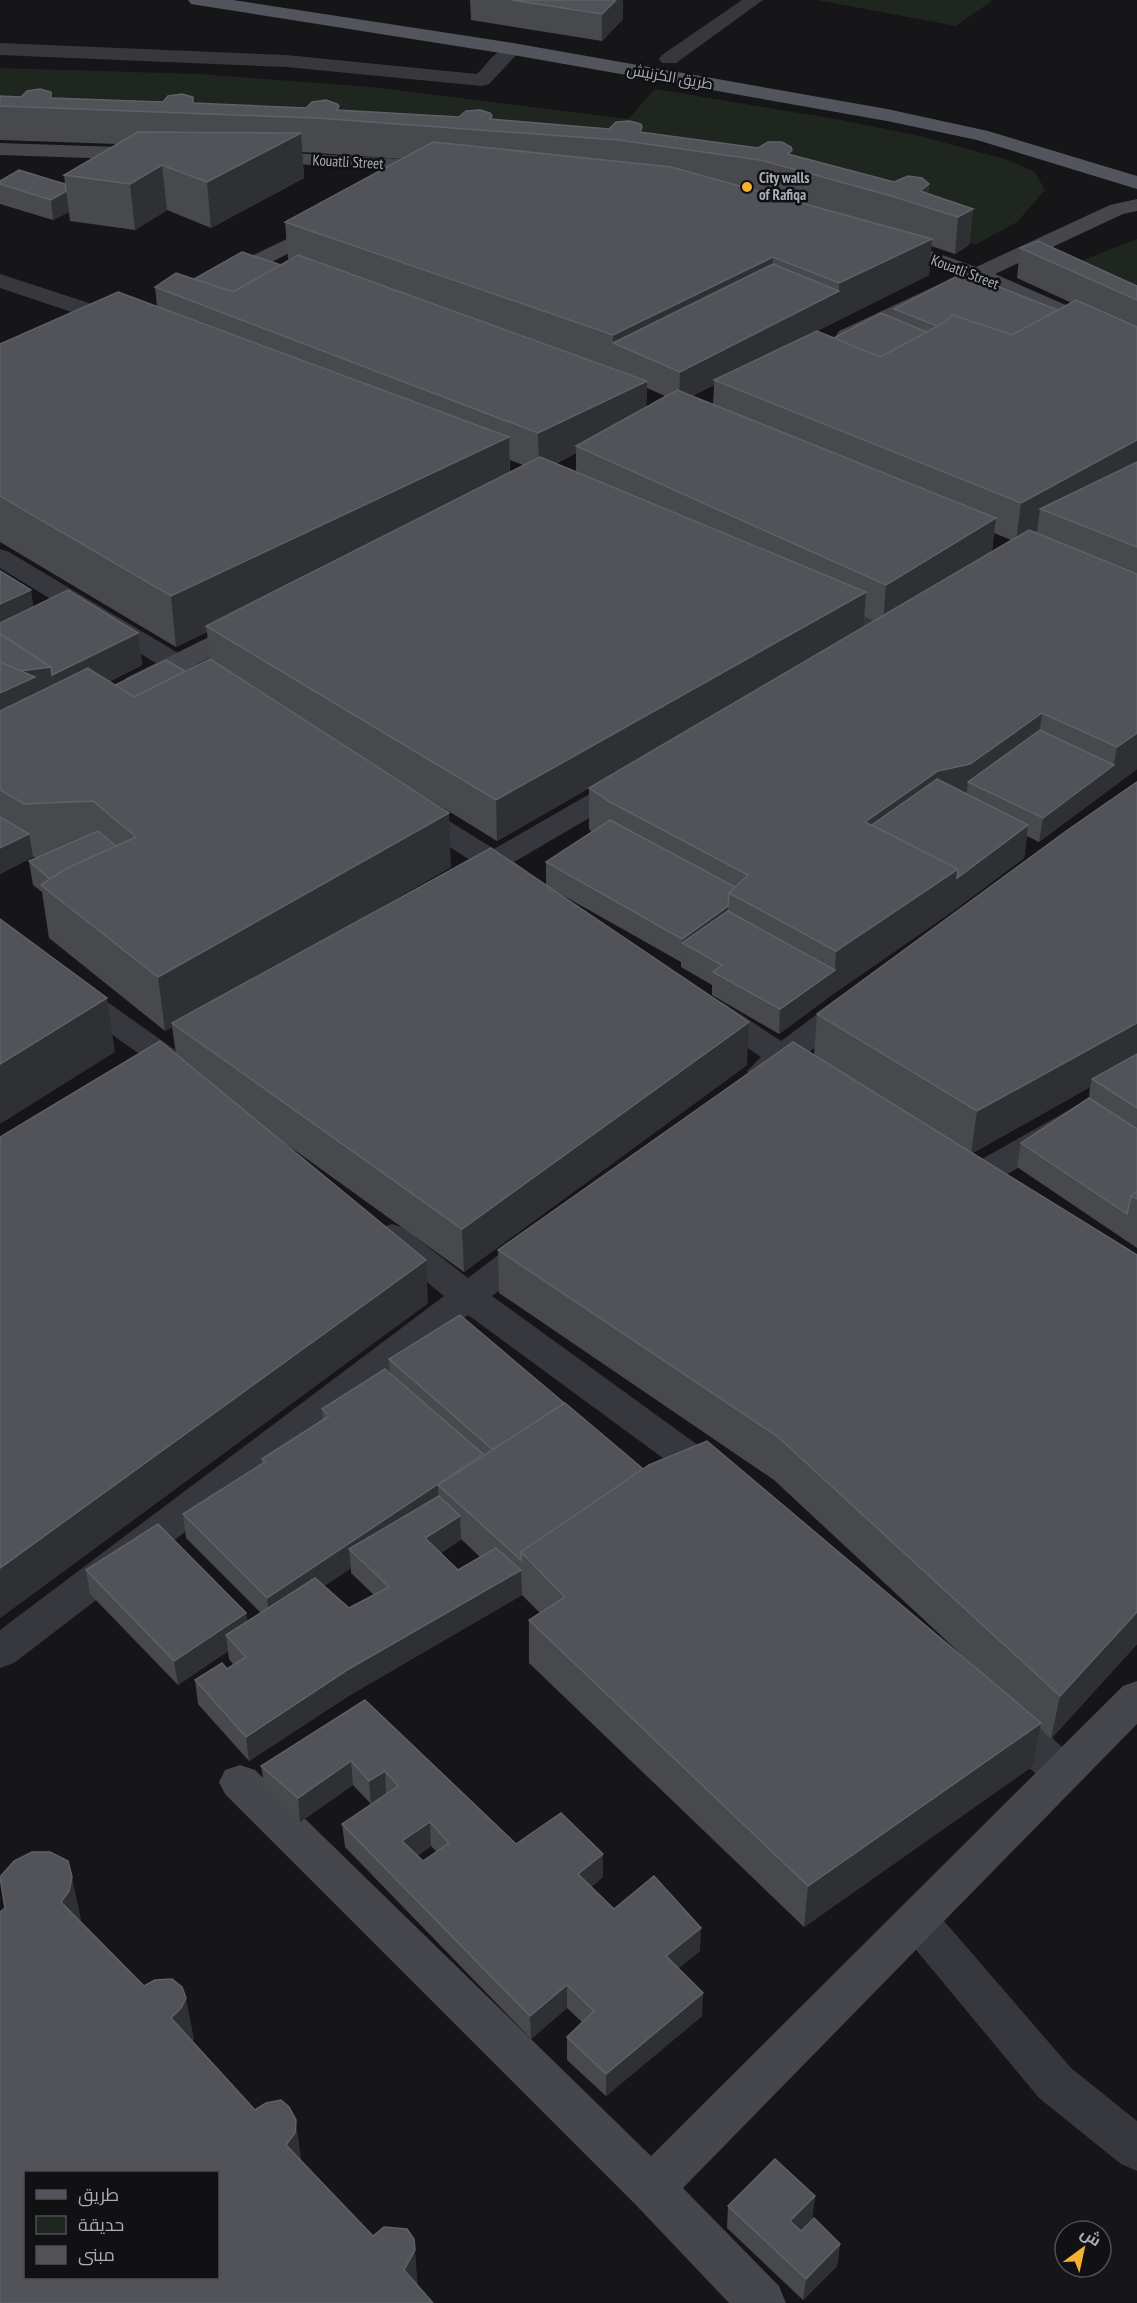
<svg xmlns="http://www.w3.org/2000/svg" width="1137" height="2303" viewBox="0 0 1137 2303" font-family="'PT Sans Narrow',Cairo,sans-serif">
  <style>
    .green { fill: #1e261f }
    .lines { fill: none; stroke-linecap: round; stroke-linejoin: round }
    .street { fill: #37383d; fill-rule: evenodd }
    .secondary { fill: #45474d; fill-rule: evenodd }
    .primary { fill: #53555c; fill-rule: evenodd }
    .wall { fill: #47494d; fill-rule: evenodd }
    .shaded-wall { fill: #2f3033 }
    .building { fill: #525359; stroke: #5f6168; stroke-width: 1.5; fill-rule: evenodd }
    .poi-dot { fill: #f2b134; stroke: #111113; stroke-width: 2 }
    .labels { text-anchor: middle; stroke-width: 5; stroke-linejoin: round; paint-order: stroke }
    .far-street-label { font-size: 15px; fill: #a8adb8; stroke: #111113 }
    .far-poi-label { font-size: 15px; font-weight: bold; fill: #a8adb8; stroke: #111113; text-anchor: start }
  </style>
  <rect width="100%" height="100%" fill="#161618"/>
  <g class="green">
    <path d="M817 0H993L956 26Z"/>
    <path d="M0 68 199 74 372 87 628 119 655 89 830 118 920 136 1008 160 1035 172 1045 190 1017 222 975 245 794 186 0 129Z"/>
    <path d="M1137 239V314L1050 273Z"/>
  </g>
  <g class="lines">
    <g class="street">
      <path d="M742 0H763L676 63H662L659 59 662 55Z"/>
      <path d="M0 43 286 55 477 74C489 62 502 41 520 45L522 49 489 84 482 86 286 67 0 55Z"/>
      <path d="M0 274 132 317 135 322 132 327 124 329 116 327 0 288Z"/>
      <path d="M0 549 9 552 215 675 218 681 215 687 205 689 195 687 0 568Z"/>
      <path d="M821 592 903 624 907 630 903 636 894 638 885 636 812 606 808 600 812 594Z"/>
      <path d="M629 775 639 777 643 783 639 789 514 862 527 871 532 877 527 883C513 887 505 883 493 875L476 881 466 878 461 872 473 862 402 816 398 810 402 804 412 801 422 804 494 849 619 777Z"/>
      <path d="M0 932 11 934 198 1066 203 1073 198 1080 187 1084 176 1080 0 955Z"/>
      <path d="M851 994 862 997 867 1004 862 1011 804 1056 814 1067 809 1074 798 1078 783 1072C772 1080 765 1082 752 1078L747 1071 761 1057 700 1016 695 1009 700 1002 711 999 722 1002 781 1041 840 997Z"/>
      <path d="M1137 1075V1100L988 1185 976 1188 964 1185 959 1177 964 1169 1126 1078Z"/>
      <path d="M392 1224 404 1228 468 1278 522 1237 534 1234 546 1237 551 1246 546 1255 492 1296 731 1469 737 1479 731 1489 718 1493 705 1489 468 1315 14 1663 0 1668V1630L444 1296 380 1244 375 1236 380 1228Z"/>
      <path d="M1002 1704C1024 1712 1072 1751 1082 1772L1076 1784 1062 1789 1048 1784 988 1733 982 1721 988 1709Z"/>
      <path d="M917 1901 932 1907 1071 2068 1137 2121V2171L1121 2164 1039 2098 902 1933 896 1920 902 1907Z"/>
    </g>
    <g class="secondary">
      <path d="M0 143 148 148 155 150 158 154 155 158 148 160 0 155Z"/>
      <path d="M257 151 436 161 443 163 446 167 443 171 436 173 250 161 247 157 250 153Z"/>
      <path d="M1137 199V211L1123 214 995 274 1137 336V351L978 283 855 341 847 343 839 341 836 336 839 331 959 275 879 248 876 243 879 238 887 237 895 238 976 267 1110 205Z"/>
      <path d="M326 220 333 222 337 226 333 230 230 284 222 286 214 284 211 279 214 274Z"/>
      <path d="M248 620 257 622 261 628 257 634 146 690 136 692 126 690 122 684 126 678 239 622Z"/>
      <path d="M1137 1681V1724L683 2188 779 2286 786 2303H729L635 2204 225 1794 219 1782 225 1770 240 1765 255 1770 651 2156 1123 1686Z"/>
    </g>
    <path class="primary" d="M188 0H233L513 43 887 109 988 131 1137 176V189L977 140 887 121 513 55 197 5 191 4Z"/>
  </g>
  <g class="wall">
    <path d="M470 0H623V19L602 41 471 20Z"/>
    <path d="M0 96 194 103 306 108 339 106V110L459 117 492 116V120L642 132 792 155 894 182 929 184 928 194 973 209 969 245 955 254 931 246 929 275 817 331 834 338 893 318 894 309 1058 310 1072 303 1017 278 1020 248 1137 286V769L1039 842 1027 836 1024 858 953 911 833 994 779 1034 712 995V985L681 967V962L548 887 747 1065 464 1272 275 1136 428 1303 0 1618V1137L176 1054 172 1027 165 1031 49 938 42 892 33 885 29 861 38 857H33L0 874V571L34 607 138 633 142 665 109 682 115 685 185 671 210 659 207 632 176 647 0 542V344L157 306 155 287 194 279 281 265 290 259H288L285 222 402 159 302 152 304 178 211 228 167 210 135 230 70 221 69 212 53 220 0 204V181L65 184 64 175 117 144 0 140ZM714 385 713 404 692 396ZM647 388 665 396 646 407ZM576 453V471L556 463 559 462ZM510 460 523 465 510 472ZM994 533 1011 540 992 551ZM864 616 874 621 863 627ZM393 777 497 841 589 788V829L592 832 546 862V885L323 940 451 867Z"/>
    <path d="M1137 782V1248L1017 1167 1021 1143 1089 1098 1090 1087 973 1153 1137 1644 1051 1739 1040 1728 1033 1766 804 1927 529 1663V1620L540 1613 522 1595 350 1695 249 1761 198 1704 195 1680 227 1669 234 1665 229 1659 228 1651 178 1685 90 1594 86 1570 246 1613 247 1621 261 1613 186 1538 183 1514 263 1463 262 1459 323 1420 322 1409 390 1373 389 1359 643 1469 978 1670 774 1480 499 1293 498 1250 814 1054 817 1014ZM461 1539 480 1557 458 1570 441 1553ZM351 1568V1573L374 1595 349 1608 324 1586Z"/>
    <path d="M365 1700 516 1844 603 1854V1877L591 1887 614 1909 700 1951 678 1968 702 2016 606 2096 567 2060V2037L582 2022 567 2008 531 2039 345 1847 342 1824 371 1804 353 1785 300 1822 265 1789 261 1766ZM431 1846 437 1852 423 1861 417 1856Z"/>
    <path d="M815 2196 812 2218 800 2230 840 2244 837 2266 803 2300 727 2228 728 2206Z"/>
  </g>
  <g class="shaded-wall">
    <path d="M616 0H623V19L602 41V14Z"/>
    <path d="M301 133 304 178 211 228 207 182Z"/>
    <path d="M162 165 167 210 135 230 130 184Z"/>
    <path d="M929 184 927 207 920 191Z"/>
    <path d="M66 191 69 212 53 220 51 200Z"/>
    <path d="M973 209 969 245 955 254 958 217Z"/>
    <path d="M932 239 929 275 837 321 719 382 714 380V385L679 403 680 372 839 291V283Z"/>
    <path d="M773 257 771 293 613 343V335Z"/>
    <path d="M647 381 646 419 576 446V453L539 471 538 433Z"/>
    <path d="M509 437 510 487 206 626 207 632 176 647 171 596Z"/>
    <path d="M1137 440V475L1040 509 1037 531 1016 542 1021 503Z"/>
    <path d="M996 518 991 558 883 625 886 585Z"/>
    <path d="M31 590 37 630 0 641V604Z"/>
    <path d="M866 592 863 632 497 841 496 800Z"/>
    <path d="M138 633 142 665 57 708 52 675Z"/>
    <path d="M51 667 57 708 0 749V674L2 673Z"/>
    <path d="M1042 713 1037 754 968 782 965 805 890 843 865 822 938 771Z"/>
    <path d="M1137 733V769L1039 842 1043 818 1114 765 1117 747Z"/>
    <path d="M449 813 451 867 175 1025 172 1023V1027L165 1031 158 977Z"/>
    <path d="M1028 825 1024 858 953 911 833 994 779 1034 780 1009 835 970 836 951 958 869Z"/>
    <path d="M29 834 33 857 0 874V848Z"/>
    <path d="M728 906 727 930 682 943 681 962 682 939Z"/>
    <path d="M107 998 115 1052 0 1124V1064Z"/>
    <path d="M749 1022 747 1065 464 1272 462 1229Z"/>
    <path d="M1137 1023V1061L1092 1079 1090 1087 971 1154 977 1111Z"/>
    <path d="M426 1260 428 1303 0 1618V1568Z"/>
    <path d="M483 1454V1479L438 1485 439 1508 349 1549 351 1568 270 1622 267 1598Z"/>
    <path d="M460 1516 461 1540 426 1563 425 1538Z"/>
    <path d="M521 1570 522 1595 350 1695 249 1761 246 1737 347 1670Z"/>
    <path d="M1137 1612V1644L1051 1739 1060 1696Z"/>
    <path d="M246 1613 249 1637 226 1635 228 1651 178 1685 174 1661Z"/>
    <path d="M1041 1723 1033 1766 804 1927 808 1886Z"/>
    <path d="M351 1761 353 1785 300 1822 298 1798Z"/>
    <path d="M385 1771 386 1795 371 1804 369 1781Z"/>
    <path d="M430 1822 431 1846 404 1864 402 1841Z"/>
    <path d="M603 1854V1877L578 1897V1874Z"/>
    <path d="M72 1877 81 1919 79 1932 61 1902Z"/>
    <path d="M701 1928 700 1951 665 1979 666 1956Z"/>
    <path d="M567 1985V2008L531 2039 530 2016Z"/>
    <path d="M703 1993 702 2016 606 2096V2074Z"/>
    <path d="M186 1998 194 2039 189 2049 171 2018Z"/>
    <path d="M296 2120 301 2159 300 2173 286 2145Z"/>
    <path d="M815 2196 812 2218 788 2243 790 2221Z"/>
    <path d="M840 2244 837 2266 803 2300 806 2279Z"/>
    <path d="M415 2250 418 2289 404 2270Z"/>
  </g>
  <g class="building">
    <path d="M511 0H616L602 14Z"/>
    <path d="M40 89 51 92V98L163 102 168 96 182 94 193 97V103L306 108 312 102 326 100 337 104 339 106 337 110 459 117 466 111 480 110 490 113 492 116 490 119 609 129 616 122 630 121 641 124 642 127 640 132 758 148 768 142H782L791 147 792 150 788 154 894 182 908 176 922 178 929 184 920 191 973 209 958 217 888 195 760 160 618 140 316 118 0 106V96L21 97 27 91Z"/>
    <path d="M138 132 301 133 207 182 162 165 130 184 64 175Z"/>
    <path d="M433 142 671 167 932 239 839 283 773 257 613 335 285 222Z"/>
    <path d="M19 170 65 184 66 191 51 200 0 184V181Z"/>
    <path d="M1038 241 1137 286V300L1020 248Z"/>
    <path d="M242 252 281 265 233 292 194 279Z"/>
    <path d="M298 255 647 381 538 433 155 287 176 273 233 292Z"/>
    <path d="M773 264 839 291 680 372 613 343Z"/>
    <path d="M963 273 1058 310 1012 335 952 315 945 322 937 326 894 309Z"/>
    <path d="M118 292 509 437 171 596 0 496V344Z"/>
    <path d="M1076 300 1137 327V440L1021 503 714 380 817 331 880 357 945 322 952 315 1012 335Z"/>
    <path d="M881 313 927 332 880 357 834 338Z"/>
    <path d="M677 390 996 518 886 585 576 446Z"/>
    <path d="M540 457 866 592 496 800 206 626Z"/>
    <path d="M1137 462V547L1040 509Z"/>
    <path d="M1029 530 1137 574V733L1117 747 1042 713 970 764 938 771 865 822 958 869 836 951 729 893 748 875 610 802 589 788Z"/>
    <path d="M0 571 31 590 0 604Z"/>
    <path d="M68 590 138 633 52 675 51 667 0 634V623Z"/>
    <path d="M0 634 51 667 20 671 0 662Z"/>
    <path d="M210 659 449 813 158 977 41 885 67 868 136 837 93 801 24 804 0 790V711L88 668 134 697Z"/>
    <path d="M166 660 185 671 134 697 115 685Z"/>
    <path d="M0 662 35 677 0 693Z"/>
    <path d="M1040 730 1114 765 1043 818 968 782Z"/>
    <path d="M937 779 1028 825 957 878 958 869 872 825Z"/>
    <path d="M1137 782V1023L977 1111 817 1014 1069 829Z"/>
    <path d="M0 817 29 834 0 848Z"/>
    <path d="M610 820 735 887 729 893 728 906 682 939 546 862Z"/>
    <path d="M98 831 116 846 67 868 50 879 29 861Z"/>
    <path d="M491 848 749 1022 462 1229 172 1023Z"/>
    <path d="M728 911 835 970 780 1009 713 972 722 965 682 943Z"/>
    <path d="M0 919 107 998 0 1064Z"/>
    <path d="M160 1041 426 1260 0 1568V1137Z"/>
    <path d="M793 1042 1137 1255V1612L1060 1696 778 1437 498 1250Z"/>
    <path d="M1137 1054V1108L1092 1079Z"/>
    <path d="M1089 1098 1137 1129V1191L1131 1196 1127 1214 1021 1143Z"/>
    <path d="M1137 1191V1199L1131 1196Z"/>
    <path d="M460 1315 564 1403 493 1450 389 1359Z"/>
    <path d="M385 1369 483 1454 267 1598 183 1514 265 1462 262 1459 329 1416 322 1409Z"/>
    <path d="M565 1403 643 1469 521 1552V1560L438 1485Z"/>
    <path d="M707 1441 1041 1723 808 1886 529 1620 565 1597 521 1552 649 1465Z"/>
    <path d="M439 1496 460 1516 425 1538 458 1570 496 1548 521 1570 347 1670 246 1737 195 1680 222 1663 227 1669 246 1657 226 1635 315 1578 349 1608 389 1587 349 1549Z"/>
    <path d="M158 1524 246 1613 174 1661 86 1570Z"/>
    <path d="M365 1700 516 1844 561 1813 603 1854 578 1874 614 1909 654 1876 701 1928 666 1956 703 1993 606 2074 567 2037 594 2011 567 1985 530 2016 342 1824 398 1786 385 1771 369 1781 351 1761 298 1798 261 1766ZM430 1822 449 1843 423 1861 402 1841Z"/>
    <path d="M32 1852H50L68 1861 72 1877 69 1891 61 1902 144 1986 155 1980 172 1979 182 1987 186 1998 181 2008 171 2018 255 2110 266 2103 281 2100 289 2107 296 2120 295 2133 286 2145 373 2236 384 2227 407 2229 414 2239 415 2250 404 2270 433 2303H0V1912L5 1908 0 1877 14 1861ZM26 2172H218V2277H26Z"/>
    <path d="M775 2159 815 2196 790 2221 801 2231 814 2218 840 2244 806 2279 728 2206Z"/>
  </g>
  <circle class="poi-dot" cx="747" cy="187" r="6"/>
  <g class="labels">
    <g class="far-street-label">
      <text transform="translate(670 77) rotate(10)" y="5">طريق الكرنيش</text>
      <text transform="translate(348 162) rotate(3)" y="5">Kouatli Street</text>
      <text transform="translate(965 272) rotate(21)" y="5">Kouatli Street</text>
    </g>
    <g class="far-poi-label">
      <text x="759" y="183">City walls<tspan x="759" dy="17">of Rafiqa</tspan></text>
    </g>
  </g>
  <rect x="24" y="2171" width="195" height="108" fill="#111113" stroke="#4d4f55" stroke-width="1.5"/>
  <rect x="36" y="2190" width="30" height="9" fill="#53555c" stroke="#4d4f55" stroke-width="1.5"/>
  <text x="78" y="2201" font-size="18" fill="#a8adb8">طريق</text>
  <rect x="36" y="2216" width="30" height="18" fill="#1e261f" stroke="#4d4f55" stroke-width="1.5"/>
  <text x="78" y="2231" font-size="18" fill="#a8adb8">حديقة</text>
  <rect x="36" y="2246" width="30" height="18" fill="#525359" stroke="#4d4f55" stroke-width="1.5"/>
  <text x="78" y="2261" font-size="18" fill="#a8adb8">مبنى</text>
  <g transform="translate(1083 2249) rotate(33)"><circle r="28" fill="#111113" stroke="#4d4f55" stroke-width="1.5"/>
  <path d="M0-4.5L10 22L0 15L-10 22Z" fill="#f2b134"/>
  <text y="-9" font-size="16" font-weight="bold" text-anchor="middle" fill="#a8adb8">ش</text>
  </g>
</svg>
